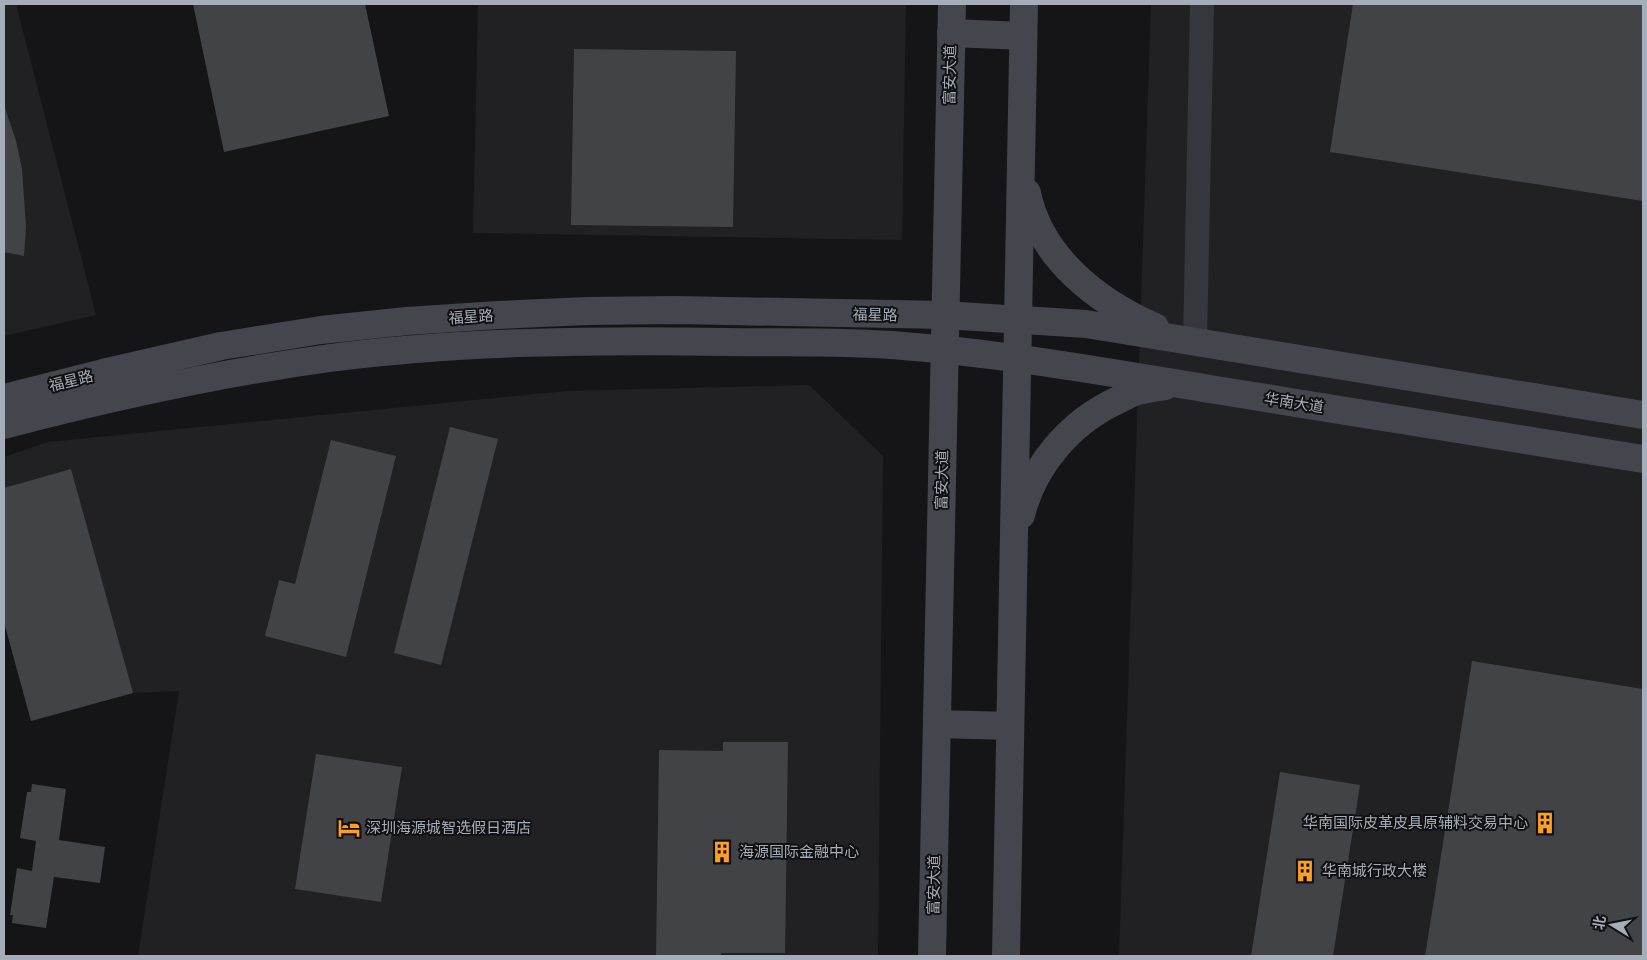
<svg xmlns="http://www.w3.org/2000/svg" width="1647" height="960" viewBox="0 0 1647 960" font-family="'Space Grotesk','Noto Sans SC',sans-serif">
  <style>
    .built { fill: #212124 }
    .building { fill: #414347 }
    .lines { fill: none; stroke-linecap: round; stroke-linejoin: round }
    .street { stroke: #35373c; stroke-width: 24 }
    .secondary { stroke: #43464c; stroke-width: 28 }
    .labels { text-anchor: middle; stroke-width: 4; stroke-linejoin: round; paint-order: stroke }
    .street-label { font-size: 15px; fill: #a5adb8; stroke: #101012 }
    .poi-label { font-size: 15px; fill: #a5adb8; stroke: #101012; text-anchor: start }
  </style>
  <rect width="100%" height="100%" fill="#151517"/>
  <g class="built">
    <path d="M4 4H16L96 315 4 336Z"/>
    <path d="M478 4H906L902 240 473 233Z"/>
    <path d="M1151 4H1643V956H1119Z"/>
    <path d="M809 385 883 456 878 956H138L179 691 133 693 31 721 4 622V457L48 442 567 391Z"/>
  </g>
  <g class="building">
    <path d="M193 4H365L389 116 224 152Z"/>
    <path d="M1353 4H1643V201L1330 152Z"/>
    <path d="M574 49 736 51 733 227 571 225Z"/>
    <path d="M4 105 16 141 22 169 26 227 24 256 4 252Z"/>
    <path d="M450 427 498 439 441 665 394 653Z"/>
    <path d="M331 440 396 456 346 657 265 636 279 580 295 584Z"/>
    <path d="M71 469 133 693 31 721 4 622V488Z"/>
    <path d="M1472 661 1643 689V956H1425Z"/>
    <path d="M723 742H788L785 953H721V956H656L659 750 723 751Z"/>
    <path d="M316 754 402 767 381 902 295 889Z"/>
    <path d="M1280 772 1360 785 1333 956H1251Z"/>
    <path d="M32 784 66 789 59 840 105 847 100 883 54 877 46 928 12 923 13 915H10L17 868 32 871 36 841 20 838 27 792H31Z"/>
  </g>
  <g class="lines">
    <path class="street" d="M1195 342 1202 4"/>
    <g class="secondary">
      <path d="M951 33 1023 36"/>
      <path d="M1027 193C1040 258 1098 302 1155 327"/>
      <path d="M4 398 103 373 221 346 321 330 407 321 498 315 587 311 675 310 945 315 1086 324 1643 415"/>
      <path d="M4 425C111 397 219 373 330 358 461 341 596 340 728 342 786 343 845 341 903 346 1008 354 1112 373 1216 390 1358 413 1501 436 1643 459"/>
      <path d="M1021 515C1033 466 1069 424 1114 402 1121 399 1128 394 1135 392 1144 389 1155 388 1165 386"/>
      <path d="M937 724 1010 726"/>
      <path d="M932 956 952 4"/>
      <path d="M1006 956 1024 4"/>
    </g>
  </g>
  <defs>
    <g id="building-bare" transform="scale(1.725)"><path d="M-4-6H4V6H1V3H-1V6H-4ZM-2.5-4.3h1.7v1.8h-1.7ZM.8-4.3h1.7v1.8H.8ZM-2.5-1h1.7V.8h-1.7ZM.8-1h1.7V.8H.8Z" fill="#ffa024" stroke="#101012" stroke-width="2.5" paint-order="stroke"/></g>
    <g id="hotel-bare" transform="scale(1.725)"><path d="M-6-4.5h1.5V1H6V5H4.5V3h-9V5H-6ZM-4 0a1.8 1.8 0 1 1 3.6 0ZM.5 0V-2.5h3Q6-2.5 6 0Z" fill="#ffa024" stroke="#101012" stroke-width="2.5" paint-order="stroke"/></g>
  </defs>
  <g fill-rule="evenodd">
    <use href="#building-bare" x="1545" y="823"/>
    <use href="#hotel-bare" x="349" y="828"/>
    <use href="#building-bare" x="722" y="852"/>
    <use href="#building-bare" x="1305" y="871"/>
  </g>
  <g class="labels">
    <g class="street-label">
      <text transform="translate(950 75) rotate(-89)" y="5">富安大道</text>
      <text transform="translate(875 315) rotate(1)" y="5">福星路</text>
      <text transform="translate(471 317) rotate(-4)" y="5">福星路</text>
      <text transform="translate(71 381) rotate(-14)" y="5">福星路</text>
      <text transform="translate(1294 403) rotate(9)" y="5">华南大道</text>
      <text transform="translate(942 480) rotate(-89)" y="5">富安大道</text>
      <text transform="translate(934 885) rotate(-89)" y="5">富安大道</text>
    </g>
    <g class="poi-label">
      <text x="1528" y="828" text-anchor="end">华南国际皮革皮具原辅料交易中心</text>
      <text x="366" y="833">深圳海源城智选假日酒店</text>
      <text x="739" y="857">海源国际金融中心</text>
      <text x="1322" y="876">华南城行政大楼</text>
    </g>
  </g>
  <rect width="1647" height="960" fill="none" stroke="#a5adb8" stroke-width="10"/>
  <g transform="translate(1612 925) rotate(280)" stroke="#101012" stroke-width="4" paint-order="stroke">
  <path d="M0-4L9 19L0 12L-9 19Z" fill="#a5adb8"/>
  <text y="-8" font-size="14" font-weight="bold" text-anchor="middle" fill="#a5adb8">北</text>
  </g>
</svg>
